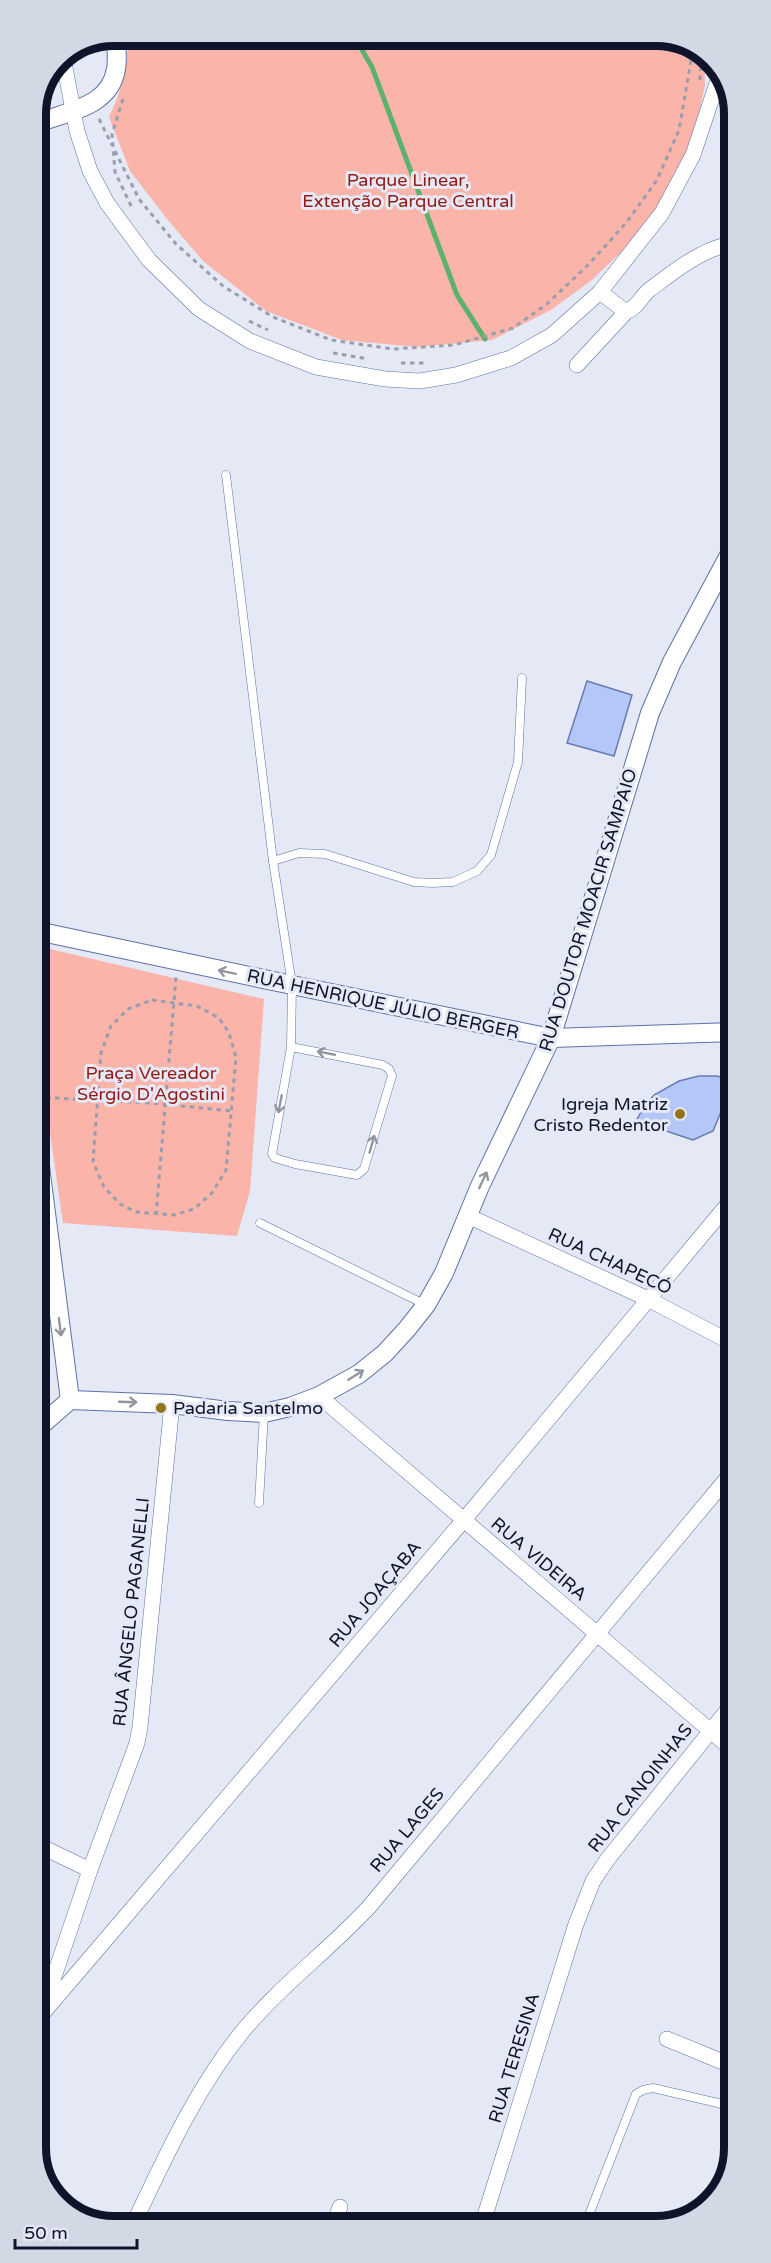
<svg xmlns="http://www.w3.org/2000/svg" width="771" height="2263" viewBox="0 0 771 2263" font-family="'Varela Round',sans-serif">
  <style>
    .green { fill: #fab4aa }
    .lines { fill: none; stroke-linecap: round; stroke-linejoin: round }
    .stream { stroke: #5cb26d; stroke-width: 5 }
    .building { fill: #b5c7f6; stroke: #687bb2; stroke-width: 1.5 }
    .service-casing { stroke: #5e71a7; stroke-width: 9 }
    .minor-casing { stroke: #5e71a7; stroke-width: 16 }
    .tertiary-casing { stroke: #5e71a7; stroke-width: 20 }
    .path { stroke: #999eae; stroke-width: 3; stroke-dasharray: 4.5 4.5; stroke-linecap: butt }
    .service { stroke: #fff; stroke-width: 8 }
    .minor { stroke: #fff; stroke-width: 15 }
    .tertiary { stroke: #fff; stroke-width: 18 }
    .oneway { stroke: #93969f }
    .poi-dot { fill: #92741a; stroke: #e4e9f5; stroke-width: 2 }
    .labels { text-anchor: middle; stroke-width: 6; stroke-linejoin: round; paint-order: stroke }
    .park-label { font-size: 18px; fill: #961813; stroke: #e4e9f5 }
    .street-label { font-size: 18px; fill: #0e152a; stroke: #e4e9f5 }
    .poi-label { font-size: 18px; fill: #0e152a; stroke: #e4e9f5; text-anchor: end }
    .rim { fill: none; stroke: #0e152a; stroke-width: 8 }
  </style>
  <rect width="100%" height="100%" fill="#e4e9f5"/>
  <g class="green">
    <path d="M128 36H662L704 54 705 85 696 127 672 192 642 232 592 280 551 310 492 340 417 347 342 340 266 311 203 261 167 219 130 171 109 117C122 91 128 66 128 36Z"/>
    <path d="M37 946 264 999 250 1191 237 1236 63 1223 37 1043Z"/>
  </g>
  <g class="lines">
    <g class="stream">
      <path d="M354 36 372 67 457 295 485 339"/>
      <path d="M38 1681 47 1649"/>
    </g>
  </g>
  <g class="building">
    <path d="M587 681 632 695 614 756 567 743Z"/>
    <path d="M699 1076H717L734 1081 713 1131 693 1140 636 1121 644 1107 654 1095 679 1081Z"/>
  </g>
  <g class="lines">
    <g class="service-casing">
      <g id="service">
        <path d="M226 475 273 861"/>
        <path d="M291 1047 383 1065 389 1069 392 1076 364 1169 357 1175 295 1164 275 1158 272 1154 291 1047 292 985 273 861 299 853 325 854 414 882 432 883 453 882 477 871 491 855 518 762 522 678"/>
        <path d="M260 1223 426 1305"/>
        <path d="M259 1503 264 1413"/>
        <path d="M585 2225 636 2094 643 2090 653 2088 718 2103 735 2110"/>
      </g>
    </g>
    <g class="minor-casing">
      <g id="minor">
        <path d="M63 57 77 131 90 171 107 203 149 260 199 309 250 341 316 367 385 379 420 381 456 375 511 358 552 335 600 292 626 312"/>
        <path d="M733 237 726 245 733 259"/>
        <path d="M600 292 662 213 693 155 720 74"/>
        <path d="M577 365 626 312C638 307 640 298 649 290 672 273 699 251 726 245"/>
        <path d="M468 1216 648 1299 734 1344"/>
        <path d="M319 1396 734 1751"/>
        <path d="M38 1845 90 1870"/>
        <path d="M43 2013 463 1521 734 1197"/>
        <path d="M38 2024 90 1870 137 1743 140 1727 172 1404"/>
        <path d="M667 2039 735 2067"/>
        <path d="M482 2225 576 1924 593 1881 607 1860 734 1702"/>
        <path d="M333 2226 340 2207"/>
        <path d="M132 2227C164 2160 195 2090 242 2032 280 1986 329 1950 369 1907L734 1470"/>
      </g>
    </g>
    <g class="tertiary-casing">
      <g id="tertiary">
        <path d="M36 124C66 111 110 108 116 69 118 58 116 47 116 36"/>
        <path d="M37 931 292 985 551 1038 734 1032"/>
        <path d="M37 1143 70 1400"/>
        <path d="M70 1400 172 1404 228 1411 264 1413 290 1407 319 1396 359 1374 385 1353 407 1329 426 1305 444 1273 480 1186 551 1038 650 713 672 662 733 548"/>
        <path d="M38 1428 70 1400"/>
      </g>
    </g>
    <g class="path">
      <path d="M700 80 702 53"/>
      <path d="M123 99 112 134 115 172 133 210"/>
      <path d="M99 119 112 145"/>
      <path d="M115 151 139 199 176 244 223 286 273 317 331 340 393 349 454 345 513 328 547 304 588 265 626 223 657 180 679 130 693 49"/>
      <path d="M249 321 268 330"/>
      <path d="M333 353 368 359"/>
      <path d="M401 363H424"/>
      <path d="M152 1000 197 1006 219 1018 229 1033 236 1057 226 1170 212 1193 194 1209 174 1215 136 1212 120 1204 104 1187 93 1162 101 1053 111 1026 128 1009Z"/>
      <path d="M37 1097 151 1103 232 1111"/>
      <path d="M156 1215 176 977"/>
    </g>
    <use href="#service" class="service"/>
    <use href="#minor" class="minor"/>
    <use href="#tertiary" class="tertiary"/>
  </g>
  <defs><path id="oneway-shaft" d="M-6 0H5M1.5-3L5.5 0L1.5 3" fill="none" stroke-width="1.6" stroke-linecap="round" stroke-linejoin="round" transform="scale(1.5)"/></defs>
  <g class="oneway">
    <use href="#oneway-shaft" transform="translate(227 972) rotate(-168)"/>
    <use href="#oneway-shaft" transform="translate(326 1053) rotate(-169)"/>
    <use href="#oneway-shaft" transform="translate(280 1104) rotate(101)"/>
    <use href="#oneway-shaft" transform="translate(372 1144) rotate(-74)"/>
    <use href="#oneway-shaft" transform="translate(483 1180) rotate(-65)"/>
    <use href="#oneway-shaft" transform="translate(60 1327) rotate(83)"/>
    <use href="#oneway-shaft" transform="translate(356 1375) rotate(-32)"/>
    <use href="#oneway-shaft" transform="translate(128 1402) rotate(2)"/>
  </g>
  <g class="poi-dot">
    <circle cx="680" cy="1114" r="6"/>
    <circle cx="161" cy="1408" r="6"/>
  </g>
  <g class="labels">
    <g class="park-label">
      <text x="408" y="186">Parque Linear,<tspan x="408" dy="21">Extenção Parque Central</tspan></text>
      <text x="151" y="1079">Praça Vereador<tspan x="151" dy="21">Sérgio D'Agostini</tspan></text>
    </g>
    <g class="street-label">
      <text transform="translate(588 910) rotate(-73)" y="6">RUA DOUTOR MOACIR SAMPAIO</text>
      <text transform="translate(383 1004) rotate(12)" y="6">RUA HENRIQUE JÚLIO BERGER</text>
      <text transform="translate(610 1261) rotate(25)" y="6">RUA CHAPECÓ</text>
      <text transform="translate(539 1559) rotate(40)" y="6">RUA VIDEIRA</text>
      <text transform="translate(375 1594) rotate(-50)" y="6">RUA JOAÇABA</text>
      <text transform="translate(131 1612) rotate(-84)" y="6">RUA ÂNGELO PAGANELLI</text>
      <text transform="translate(640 1788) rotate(-52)" y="6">RUA CANOINHAS</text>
      <text transform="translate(407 1830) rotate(-50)" y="6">RUA LAGES</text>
      <text transform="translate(514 2058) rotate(-73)" y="6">RUA TERESINA</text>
    </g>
    <g class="poi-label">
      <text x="668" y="1110">Igreja Matriz<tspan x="668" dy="21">Cristo Redentor</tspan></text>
      <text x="173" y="1414" text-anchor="start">Padaria Santelmo</text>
    </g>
  </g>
  <path d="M0 0H771V2263H0ZM114 46H656A68 68 0 0 1 724 114V2148A68 68 0 0 1 656 2216H114A68 68 0 0 1 46 2148V114A68 68 0 0 1 114 46Z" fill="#d3d8e5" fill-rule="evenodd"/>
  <path class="rim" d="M114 46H656A68 68 0 0 1 724 114V2148A68 68 0 0 1 656 2216H114A68 68 0 0 1 46 2148V114A68 68 0 0 1 114 46Z"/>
  <path d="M15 2239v9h122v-9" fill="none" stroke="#0e152a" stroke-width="3"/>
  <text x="24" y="2239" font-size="18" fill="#0e152a" stroke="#e4e9f5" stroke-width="4.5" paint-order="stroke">50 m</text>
</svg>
